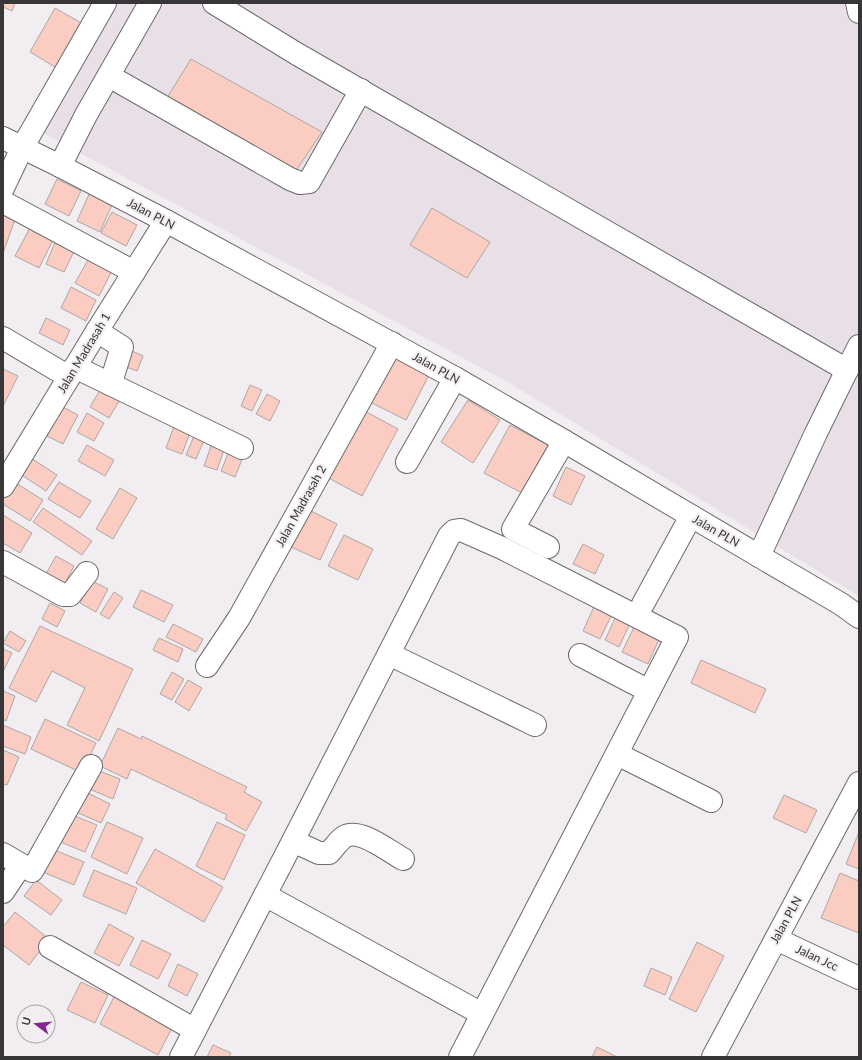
<svg xmlns="http://www.w3.org/2000/svg" width="862" height="1060" viewBox="0 0 862 1060" font-family="Lato,sans-serif">
  <style>
    .built { fill: #e8dfe7 }
    .building { fill: #fbcdc2; stroke: #aba7a5 }
    .lines { fill: none; stroke-linecap: round; stroke-linejoin: round }
    .minor-casing { stroke: #6d6a6c; stroke-width: 24 }
    .minor { stroke: #fff; stroke-width: 22 }
    .labels { text-anchor: middle; stroke-width: 4; stroke-linejoin: round; paint-order: stroke }
    .street-label { font-size: 12px; fill: #383638; stroke: #f1edf1 }
  </style>
  <rect width="100%" height="100%" fill="#f1edf1"/>
  <path class="built" d="M97 3H859V596L506 381 26 124Z"/>
  <g class="building">
    <path d="M3 3H15L12 11 3 7Z"/>
    <path d="M55 8 85 25 60 70 30 52Z"/>
    <path d="M191 59 322 132 295 172 167 98Z"/>
    <path d="M57 179 81 191 69 216 45 204Z"/>
    <path d="M91 190 114 200 100 232 77 221Z"/>
    <path d="M3 206 18 211 3 253Z"/>
    <path d="M432 208 490 242 467 278 410 245Z"/>
    <path d="M112 212 137 225 126 246 101 233Z"/>
    <path d="M32 224 55 236 39 268 15 256Z"/>
    <path d="M56 240 75 249 64 272 46 264Z"/>
    <path d="M92 253 115 265 99 296 75 283Z"/>
    <path d="M71 287 96 300 86 321 61 308Z"/>
    <path d="M46 318 70 330 63 345 39 333Z"/>
    <path d="M128 349 143 356 137 371 121 365Z"/>
    <path d="M393 354 430 373 406 420 368 401Z"/>
    <path d="M3 369 18 376 3 406Z"/>
    <path d="M250 385 262 390 252 411 241 406Z"/>
    <path d="M100 390 119 401 109 418 90 407Z"/>
    <path d="M267 394 280 401 270 421 256 414Z"/>
    <path d="M468 400 500 420 473 463 441 442Z"/>
    <path d="M61 406 78 415 63 444 47 436Z"/>
    <path d="M359 408 398 429 362 496 323 475Z"/>
    <path d="M87 413 104 423 94 441 77 432Z"/>
    <path d="M176 421 192 427 182 454 166 448Z"/>
    <path d="M510 425 548 445 522 493 484 473Z"/>
    <path d="M197 429 207 433 196 459 186 455Z"/>
    <path d="M212 443 225 447 217 470 204 466Z"/>
    <path d="M87 445 114 460 105 476 78 461Z"/>
    <path d="M229 451 243 457 235 477 221 471Z"/>
    <path d="M31 458 57 475 46 491 20 474Z"/>
    <path d="M566 467 585 476 571 505 553 496Z"/>
    <path d="M11 480 43 500 30 521 3 504V493Z"/>
    <path d="M59 482 91 501 80 518 48 499Z"/>
    <path d="M120 488 137 498 113 539 96 529Z"/>
    <path d="M43 508 92 541 82 555 33 522Z"/>
    <path d="M309 510 337 524 320 560 291 547Z"/>
    <path d="M3 515 32 533 20 553 3 543Z"/>
    <path d="M344 535 373 549 358 580 328 566Z"/>
    <path d="M583 544 604 555 595 574 573 564Z"/>
    <path d="M56 556 74 566 61 591 42 581Z"/>
    <path d="M92 581 108 589 96 612 80 603Z"/>
    <path d="M141 590 173 605 164 622 133 607Z"/>
    <path d="M114 592 123 598 109 619 100 614Z"/>
    <path d="M597 600 615 608 600 639 583 631Z"/>
    <path d="M50 603 65 611 57 627 42 619Z"/>
    <path d="M618 612 632 619 619 647 605 640Z"/>
    <path d="M636 623 661 635 648 664 622 652Z"/>
    <path d="M173 624 203 639 196 652 166 637Z"/>
    <path d="M40 626 133 669 99 741 67 725 85 688 52 671 36 702 9 688Z"/>
    <path d="M10 631 26 641 19 652 3 643Z"/>
    <path d="M159 638 183 649 178 662 153 650Z"/>
    <path d="M3 649 12 653 3 672Z"/>
    <path d="M701 660 766 689 755 713 691 683Z"/>
    <path d="M172 672 184 679 172 700 160 694Z"/>
    <path d="M188 680 202 688 189 711 175 702Z"/>
    <path d="M3 691 15 696 6 721 3 719Z"/>
    <path d="M45 719 96 743 82 773 31 749Z"/>
    <path d="M3 725 31 737 25 754 3 746Z"/>
    <path d="M118 728 141 739 142 736 247 787 244 792 262 802 246 831 225 819 227 815 131 769 127 779 100 766Z"/>
    <path d="M3 750 19 757 7 785 3 784Z"/>
    <path d="M94 769 120 779 113 799 87 788Z"/>
    <path d="M84 791 110 804 101 823 74 811Z"/>
    <path d="M784 795 817 810 806 833 773 818Z"/>
    <path d="M70 814 97 825 85 852 58 841Z"/>
    <path d="M107 822 143 838 127 874 91 857Z"/>
    <path d="M217 822 245 835 224 880 196 866Z"/>
    <path d="M859 832V869L846 864Z"/>
    <path d="M52 849 84 862 74 885 43 872Z"/>
    <path d="M155 849 223 887 204 922 136 883Z"/>
    <path d="M94 870 137 888 126 914 83 896Z"/>
    <path d="M840 873 859 881V933L821 918Z"/>
    <path d="M36 880 62 900 51 915 24 896Z"/>
    <path d="M15 912 49 939 29 965 3 945V927Z"/>
    <path d="M109 924 134 938 119 966 94 953Z"/>
    <path d="M142 940 171 954 158 979 130 965Z"/>
    <path d="M697 942 724 956 696 1012 669 999Z"/>
    <path d="M178 964 198 974 187 996 168 986Z"/>
    <path d="M651 968 672 977 665 995 644 986Z"/>
    <path d="M81 982 108 995 95 1023 67 1010Z"/>
    <path d="M115 995 173 1026 158 1055 100 1024Z"/>
    <path d="M213 1045 231 1053 229 1057H207Z"/>
    <path d="M597 1047 617 1057H592Z"/>
  </g>
  <g class="lines">
    <g class="minor-casing">
      <g id="minor">
        <path d="M214 3 297 54 847 370 816 433 759 556"/>
        <path d="M857 3 859 12"/>
        <path d="M109 76 290 179 300 183 309 182 361 90"/>
        <path d="M3 138 60 166 166 221 455 378 564 441 759 556 841 604 859 617"/>
        <path d="M60 166 86 115 150 3"/>
        <path d="M3 188 22 148 105 3"/>
        <path d="M3 202 134 272"/>
        <path d="M97 331 122 347 113 376 110 384"/>
        <path d="M3 338 69 377"/>
        <path d="M75 367 242 448"/>
        <path d="M847 370 859 346"/>
        <path d="M407 462 455 378"/>
        <path d="M3 486 97 331 166 221"/>
        <path d="M548 547 513 529 564 441"/>
        <path d="M3 562 63 595H70L87 573"/>
        <path d="M643 604 691 516"/>
        <path d="M389 654 535 725"/>
        <path d="M580 655 649 691"/>
        <path d="M207 666 239 618 392 343"/>
        <path d="M617 754 711 801"/>
        <path d="M293 841 319 853H329C334 848 338 841 344 837 359 827 390 852 403 859"/>
        <path d="M3 854 32 871 91 766"/>
        <path d="M3 892 21 865"/>
        <path d="M265 895 482 1014"/>
        <path d="M776 939 859 978"/>
        <path d="M50 947 195 1030"/>
        <path d="M181 1057 293 841 449 536 454 531 461 530 502 548 677 637 460 1057"/>
        <path d="M713 1057 859 783"/>
      </g>
    </g>
    <use href="#minor" class="minor"/>
  </g>
  <g class="labels">
    <g class="street-label">
      <text transform="translate(151 214) rotate(28)" y="4">Jalan PLN</text>
      <text transform="translate(84 353) rotate(-59)" y="4">Jalan Madrasah 1</text>
      <text transform="translate(436 368) rotate(29)" y="4">Jalan PLN</text>
      <text transform="translate(301 506) rotate(-61)" y="4">Jalan Madrasah 2</text>
      <text transform="translate(716 531) rotate(30)" y="4">Jalan PLN</text>
      <text transform="translate(786 920) rotate(-61)" y="4">Jalan PLN</text>
      <text transform="translate(817 958) rotate(25)" y="4">Jalan Jcc</text>
    </g>
  </g>
  <rect width="862" height="1060" fill="none" stroke="#383638" stroke-width="8"/>
  <g transform="translate(36 1024) rotate(286)"><circle r="19" fill="#f1edf1" stroke="#a7a4a7"/>
  <path d="M0-3L7 15L0 10L-7 15Z" fill="#83248f"/>
  <text y="-6" font-size="11" font-weight="bold" text-anchor="middle" fill="#383638">U</text>
  </g>
</svg>
